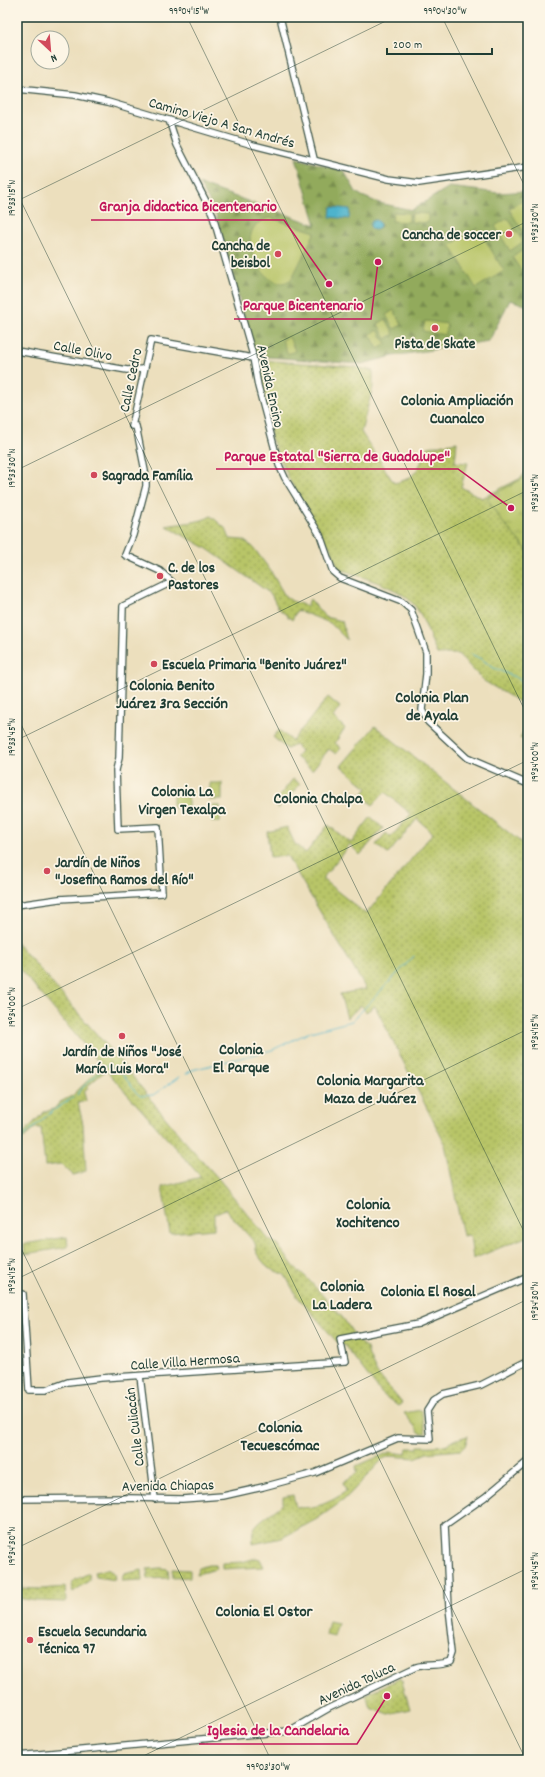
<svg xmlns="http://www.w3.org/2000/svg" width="545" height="1777" viewBox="0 0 545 1777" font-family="Dekko,sans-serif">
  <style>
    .grass { fill: url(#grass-dots); stroke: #6c814e }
    .forest { fill: url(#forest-firs); stroke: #587448 }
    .park { fill: url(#park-tufts); stroke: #6c814e }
    .garden { fill: #b8c567; stroke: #6c814e }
    .water { fill: #4db3cc; stroke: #367880 }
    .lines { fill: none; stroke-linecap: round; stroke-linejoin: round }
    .stream { stroke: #4db3cc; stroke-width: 1 }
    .secondary-casing { stroke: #3e5549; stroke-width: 8 }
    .secondary { stroke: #fff; stroke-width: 5.5 }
    .ticks { fill: none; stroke: #1f3d34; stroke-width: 1; stroke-opacity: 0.45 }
    .poi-dot { fill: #d1495b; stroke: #fcf5e5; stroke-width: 1.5 }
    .labels { text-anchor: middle; stroke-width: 3.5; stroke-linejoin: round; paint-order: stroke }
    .street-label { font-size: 15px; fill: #1f3d34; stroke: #fcf5e5 }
    .poi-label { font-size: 15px; font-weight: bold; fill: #1f3d34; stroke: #fcf5e5; text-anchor: start }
    .neighbourhood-label { font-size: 16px; font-weight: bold; fill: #1f3d34; stroke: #fcf5e5 }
    .leader { fill: none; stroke: #c2185b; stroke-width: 1.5 }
    .callout-dot { fill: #c2185b; stroke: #fcf5e5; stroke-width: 1.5 }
    .callout-label { font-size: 16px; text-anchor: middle; font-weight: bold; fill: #c2185b; stroke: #fcf5e5; stroke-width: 3.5; stroke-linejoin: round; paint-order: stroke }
    .neatline { fill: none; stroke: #1f3d34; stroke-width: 1.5 }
    .ticks-label { font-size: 10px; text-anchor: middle; fill: #1f3d34 }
  </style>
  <defs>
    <pattern id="grass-dots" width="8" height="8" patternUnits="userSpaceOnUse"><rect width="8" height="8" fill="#b8c567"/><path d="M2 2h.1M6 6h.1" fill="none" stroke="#95a156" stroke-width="1.8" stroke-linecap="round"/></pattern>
    <pattern id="forest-firs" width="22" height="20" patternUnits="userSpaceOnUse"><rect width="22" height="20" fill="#92aa5c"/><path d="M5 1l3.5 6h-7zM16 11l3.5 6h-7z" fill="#778c4d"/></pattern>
    <pattern id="park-tufts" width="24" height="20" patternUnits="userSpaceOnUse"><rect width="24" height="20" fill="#b8c567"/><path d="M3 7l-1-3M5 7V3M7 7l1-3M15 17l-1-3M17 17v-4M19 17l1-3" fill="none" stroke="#95a156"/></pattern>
  </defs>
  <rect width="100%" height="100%" fill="#fcf5e5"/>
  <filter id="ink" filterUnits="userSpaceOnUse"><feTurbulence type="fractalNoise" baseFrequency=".025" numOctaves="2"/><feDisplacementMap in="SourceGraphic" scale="8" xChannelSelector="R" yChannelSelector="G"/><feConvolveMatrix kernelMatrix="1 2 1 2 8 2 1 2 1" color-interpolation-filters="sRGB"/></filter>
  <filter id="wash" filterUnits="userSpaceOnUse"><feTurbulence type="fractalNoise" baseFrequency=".012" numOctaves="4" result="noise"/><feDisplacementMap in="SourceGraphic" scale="16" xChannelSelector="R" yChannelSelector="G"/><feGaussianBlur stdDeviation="0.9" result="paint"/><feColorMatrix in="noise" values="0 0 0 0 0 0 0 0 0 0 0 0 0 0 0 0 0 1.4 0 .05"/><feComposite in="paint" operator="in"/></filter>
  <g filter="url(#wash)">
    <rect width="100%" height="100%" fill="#ecdfbd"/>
    <g class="grass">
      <path d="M260 360 356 367 373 371V387L361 432 394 483C418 478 418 468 428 447L457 442 455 462 468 463 461 487 482 498 521 478 528 469V707L484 681 458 654H437C430 639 425 620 415 606 400 586 361 578 338 568L332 551 290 481 271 438Z"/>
      <path d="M211 516 226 529 230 539 243 540 253 547 270 570 285 596 292 601 307 606 310 599 325 617 342 621 347 640 330 623 297 610 292 620 278 608 271 594 206 548 166 526C180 523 200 523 211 516Z"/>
      <path d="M328 697 340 707 333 717 345 728 335 743 341 748 336 754 329 749 312 770 296 757 301 751 295 745 287 749 273 737 279 730 292 741Z"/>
      <path d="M528 724V742L520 738Z"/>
      <path d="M375 726 528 848V1236L473 1259 470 1235 463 1236 445 1144 375 1006 366 1012 361 1005 347 1018 340 994 366 989 287 856 270 857 267 832 287 827 295 844 306 853 328 825 351 843 371 817 383 828 360 855 350 844 322 879 366 914 433 833 417 819 388 854 376 845 386 833 391 837 411 814 385 792 373 805 361 796 367 788 341 766Z"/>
      <path d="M293 779 300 784 278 809 275 801Z"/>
      <path d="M17 943 120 1061 181 1137 218 1178 269 1240 277 1244 296 1269 306 1277 343 1318 359 1342 367 1348 369 1356 377 1373 402 1403 398 1406 382 1394 345 1346 336 1341 296 1295 285 1275 268 1268 257 1254 255 1243 225 1209 214 1214V1229L170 1233 162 1187 201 1177 106 1070 90 1084 84 1093 86 1101 78 1103 83 1124 86 1171 73 1175 61 1164 45 1166 41 1128H35L17 1144V1140L44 1112 54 1109 60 1102 72 1096 102 1066 17 966Z"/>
      <path d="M468 1436 465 1446 461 1450 427 1453 415 1458 390 1456 383 1459 344 1500 317 1519 282 1538 253 1544C253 1540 252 1534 253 1531 256 1520 276 1512 283 1503V1497L293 1495 296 1507C314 1510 332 1502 346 1491L343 1482 357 1473 356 1466 390 1452 406 1454 407 1448H418V1446C427 1446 438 1447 447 1444 454 1440 459 1438 468 1436Z"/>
      <path d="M256 1558 260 1559 264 1567 222 1569V1563L242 1562Z"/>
      <path d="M208 1565H216L217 1569 197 1574 199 1568Z"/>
      <path d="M161 1568 168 1569 169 1578 148 1579 147 1569Z"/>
      <path d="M107 1569 114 1573 115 1580 96 1577 95 1572Z"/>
      <path d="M172 1569 190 1570V1577L173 1578Z"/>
      <path d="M142 1570 143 1580 121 1581 124 1574Z"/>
      <path d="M89 1573 90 1580 73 1592 71 1586 73 1581Z"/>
      <path d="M65 1587 66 1602 36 1601 17 1598V1588L41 1589Z"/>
      <path d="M401 1678 410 1709 388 1714 370 1707 366 1694Z"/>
    </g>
    <path class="forest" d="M296 158 344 171 356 192 362 196 379 203 412 210 449 187 499 193 528 191V306L510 300 489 341 393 356 362 364 255 356 215 211 199 184 316 225Z"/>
    <g class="park">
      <path d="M528 472V551L500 519 487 498 524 478Z"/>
      <rect x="210" y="783" width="12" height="17"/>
      <path d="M188 794V807L173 808V795Z"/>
      <path d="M67 1237 68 1247 25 1254 24 1244Z"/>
      <path d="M421 1410 426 1433H420L404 1413Z"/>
    </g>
    <g class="garden">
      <path d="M523 200 528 208V231L524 233 509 209Z"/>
      <path d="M393 212 409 213V222L392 221Z"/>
      <path d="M412 213 428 214V223L411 222Z"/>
      <path d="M271 218 315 232 292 278C268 303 224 225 271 218Z"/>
      <path d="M508 218 523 242 510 251 495 226Z"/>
      <path d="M478 228 504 271 476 288 450 245Z"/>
      <path d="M528 247V266L521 270 512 257Z"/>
      <path d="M394 310 402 325 394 329 386 315Z"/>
      <path d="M386 319 394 334 386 339 378 324Z"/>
      <path d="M425 321 447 324 445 335 423 331Z"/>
      <path d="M378 330 386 344 378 349 370 334Z"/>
      <path d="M289 337 295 351 288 354 282 340Z"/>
      <rect x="212" y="806" width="8" height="16"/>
      <path d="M329 1621 338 1623 334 1637 326 1635Z"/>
    </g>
    <g class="water">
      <path d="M331 207 350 209 349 219 330 217Z"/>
      <circle cx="375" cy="225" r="5"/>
    </g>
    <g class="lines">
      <g class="stream">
        <path d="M471 654 483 660 492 667 528 683"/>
        <path d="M186 1074 192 1070 272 1050 310 1032 352 1021 414 956"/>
        <path d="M77 1095 83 1087 107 1065C124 1068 128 1086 140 1096L153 1095 179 1077"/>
        <path d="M17 1138 18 1141 51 1112 74 1097"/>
      </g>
    </g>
  </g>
  <g filter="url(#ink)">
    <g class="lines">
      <g class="secondary-casing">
        <g id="secondary">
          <path d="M280 17 314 159"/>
          <path d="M17 89 75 95 108 102 253 145 389 179 419 183 528 167"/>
          <path d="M169 120 177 145 212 213 252 352 258 386 279 465 285 478 320 535 333 572 340 578 402 602 411 610 426 652V674L422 710 428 722 467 758 528 784"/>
          <path d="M17 351 127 370 144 369"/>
          <path d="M17 905 59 899 162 893 158 827 118 829 116 770 119 758 123 606 172 582 160 571 125 555 133 535 146 486V476L136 426H132L151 340 253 358"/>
          <path d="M17 1294H23L29 1390H46L68 1382 101 1378 345 1362 340 1339 418 1324 528 1277"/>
          <path d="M140 1376 155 1499"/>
          <path d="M17 1499 130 1498 182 1499 223 1496 263 1487 315 1473 398 1438 430 1439 427 1411 434 1400 443 1394 481 1385 528 1361"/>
          <path d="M17 1756 289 1731 329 1708 416 1667C427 1663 441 1667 451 1662L454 1653 449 1608 445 1525 485 1497 528 1461"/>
        </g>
      </g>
      <use href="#secondary" class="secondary"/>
    </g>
  </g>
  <path class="ticks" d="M187 17 528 717M442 17 528 193M17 193 528 1240M17 201 394 17M17 470 528 221M17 716 526 1760M17 740 528 490M17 1009 528 760M17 1240 271 1760M17 1279 528 1029M17 1548 528 1299M135 1760 528 1568"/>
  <g class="poi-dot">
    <circle cx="509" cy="234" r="4"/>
    <circle cx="278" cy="254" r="4"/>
    <circle cx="435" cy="328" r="4"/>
    <circle cx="94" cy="475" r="4"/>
    <circle cx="160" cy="576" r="4"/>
    <circle cx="154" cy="664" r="4"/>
    <circle cx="47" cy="871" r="4"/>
    <circle cx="122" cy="1036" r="4"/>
    <circle cx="30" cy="1640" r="4"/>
  </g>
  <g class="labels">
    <g class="street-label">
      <text transform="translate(222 122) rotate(16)" y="5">Camino Viejo A San Andrés</text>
      <text transform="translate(83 350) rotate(11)" y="5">Calle Olivo</text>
      <text transform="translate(130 380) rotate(-78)" y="5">Calle Cedro</text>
      <text transform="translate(271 386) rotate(78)" y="5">Avenida Encino</text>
      <text transform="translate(185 1361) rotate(-4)" y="5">Calle Villa Hermosa</text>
      <text transform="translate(134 1427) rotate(-97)" y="5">Calle Culiacán</text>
      <text transform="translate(168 1485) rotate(-1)" y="5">Avenida Chiapas</text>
      <text transform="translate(356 1683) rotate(-25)" y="5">Avenida Toluca</text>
    </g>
    <g class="poi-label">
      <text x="501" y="239" text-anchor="end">Cancha de soccer</text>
      <text x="270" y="250" text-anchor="end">Cancha de<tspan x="270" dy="17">beisbol</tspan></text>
      <text x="435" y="348" text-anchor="middle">Pista de Skate</text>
      <text x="102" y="480">Sagrada Família</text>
      <text x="168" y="572">C. de los<tspan x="168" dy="17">Pastores</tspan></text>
      <text x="162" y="669">Escuela Primaria "Benito Juárez"</text>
      <text x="55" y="867">Jardín de Niños<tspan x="55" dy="17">"Josefina Ramos del Río"</tspan></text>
      <text x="122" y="1056" text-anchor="middle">Jardín de Niños "José<tspan x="122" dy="17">María Luis Mora"</tspan></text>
      <text x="38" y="1636">Escuela Secundaria<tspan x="38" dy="17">Técnica 97</tspan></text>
    </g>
    <g class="neighbourhood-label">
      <text x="457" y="405">Colonia Ampliación<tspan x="457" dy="18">Cuanalco</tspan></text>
      <text x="172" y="690">Colonia Benito<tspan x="172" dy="18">Juárez 3ra Sección</tspan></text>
      <text x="432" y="702">Colonia Plan<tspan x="432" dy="18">de Ayala</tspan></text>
      <text x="182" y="796">Colonia La<tspan x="182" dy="18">Virgen Texalpa</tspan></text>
      <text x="318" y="803">Colonia Chalpa</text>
      <text x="241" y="1054">Colonia<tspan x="241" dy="18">El Parque</tspan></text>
      <text x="370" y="1085">Colonia Margarita<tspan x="370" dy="18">Maza de Juárez</tspan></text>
      <text x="368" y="1209">Colonia<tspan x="368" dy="18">Xochitenco</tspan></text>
      <text x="342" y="1291">Colonia<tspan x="342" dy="18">La Ladera</tspan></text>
      <text x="428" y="1296">Colonia El Rosal</text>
      <text x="280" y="1432">Colonia<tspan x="280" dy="18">Tecuescómac</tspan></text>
      <text x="264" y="1616">Colonia El Ostor</text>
    </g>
  </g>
  <path class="leader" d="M329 284L284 220H91M378 262L371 319H234M511 508L458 469H216M387 1696L357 1744H199"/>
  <g class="callout-dot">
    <circle cx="329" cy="284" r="4"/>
    <circle cx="378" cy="262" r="4"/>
    <circle cx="511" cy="508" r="4"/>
    <circle cx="387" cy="1696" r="4"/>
  </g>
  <g class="callout-label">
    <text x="188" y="211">Granja didactica Bicentenario</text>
    <text x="303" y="310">Parque Bicentenario</text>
    <text x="337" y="461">Parque Estatal "Sierra de Guadalupe"</text>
    <text x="278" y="1735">Iglesia de la Candelaria</text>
  </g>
  <rect width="545" height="1777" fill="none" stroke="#fcf5e5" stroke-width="44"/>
  <g transform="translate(50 50) rotate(154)"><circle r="19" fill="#fcf5e5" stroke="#a4ab9e"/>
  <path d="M0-3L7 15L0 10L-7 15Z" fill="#d1495b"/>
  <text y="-6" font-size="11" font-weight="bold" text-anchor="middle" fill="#1f3d34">N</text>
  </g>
  <path d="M387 48v6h105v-6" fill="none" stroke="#1f3d34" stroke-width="2"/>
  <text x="393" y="48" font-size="12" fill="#1f3d34" stroke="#fcf5e5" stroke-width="3" paint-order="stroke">200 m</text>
  <rect x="22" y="22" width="501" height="1733" class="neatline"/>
  <g class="ticks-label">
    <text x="189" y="14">99°04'15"W</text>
    <text x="445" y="14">99°04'30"W</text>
    <text transform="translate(11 198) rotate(-90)" y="4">19°33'15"N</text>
    <text transform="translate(534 223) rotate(-90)" y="4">19°33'30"N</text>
    <text transform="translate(11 468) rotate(-90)" y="4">19°33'30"N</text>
    <text transform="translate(534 493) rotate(-90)" y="4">19°33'45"N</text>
    <text transform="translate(11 737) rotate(-90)" y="4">19°33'45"N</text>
    <text transform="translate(534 762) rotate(-90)" y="4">19°34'00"N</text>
    <text transform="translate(11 1007) rotate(-90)" y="4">19°34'00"N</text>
    <text transform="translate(534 1032) rotate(-90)" y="4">19°34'15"N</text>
    <text transform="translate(11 1276) rotate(-90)" y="4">19°34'15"N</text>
    <text transform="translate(534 1301) rotate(-90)" y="4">19°34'30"N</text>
    <text transform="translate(11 1546) rotate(-90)" y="4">19°34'30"N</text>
    <text transform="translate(534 1571) rotate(-90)" y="4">19°34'45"N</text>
    <text x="268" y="1770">99°03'30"W</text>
  </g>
</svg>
